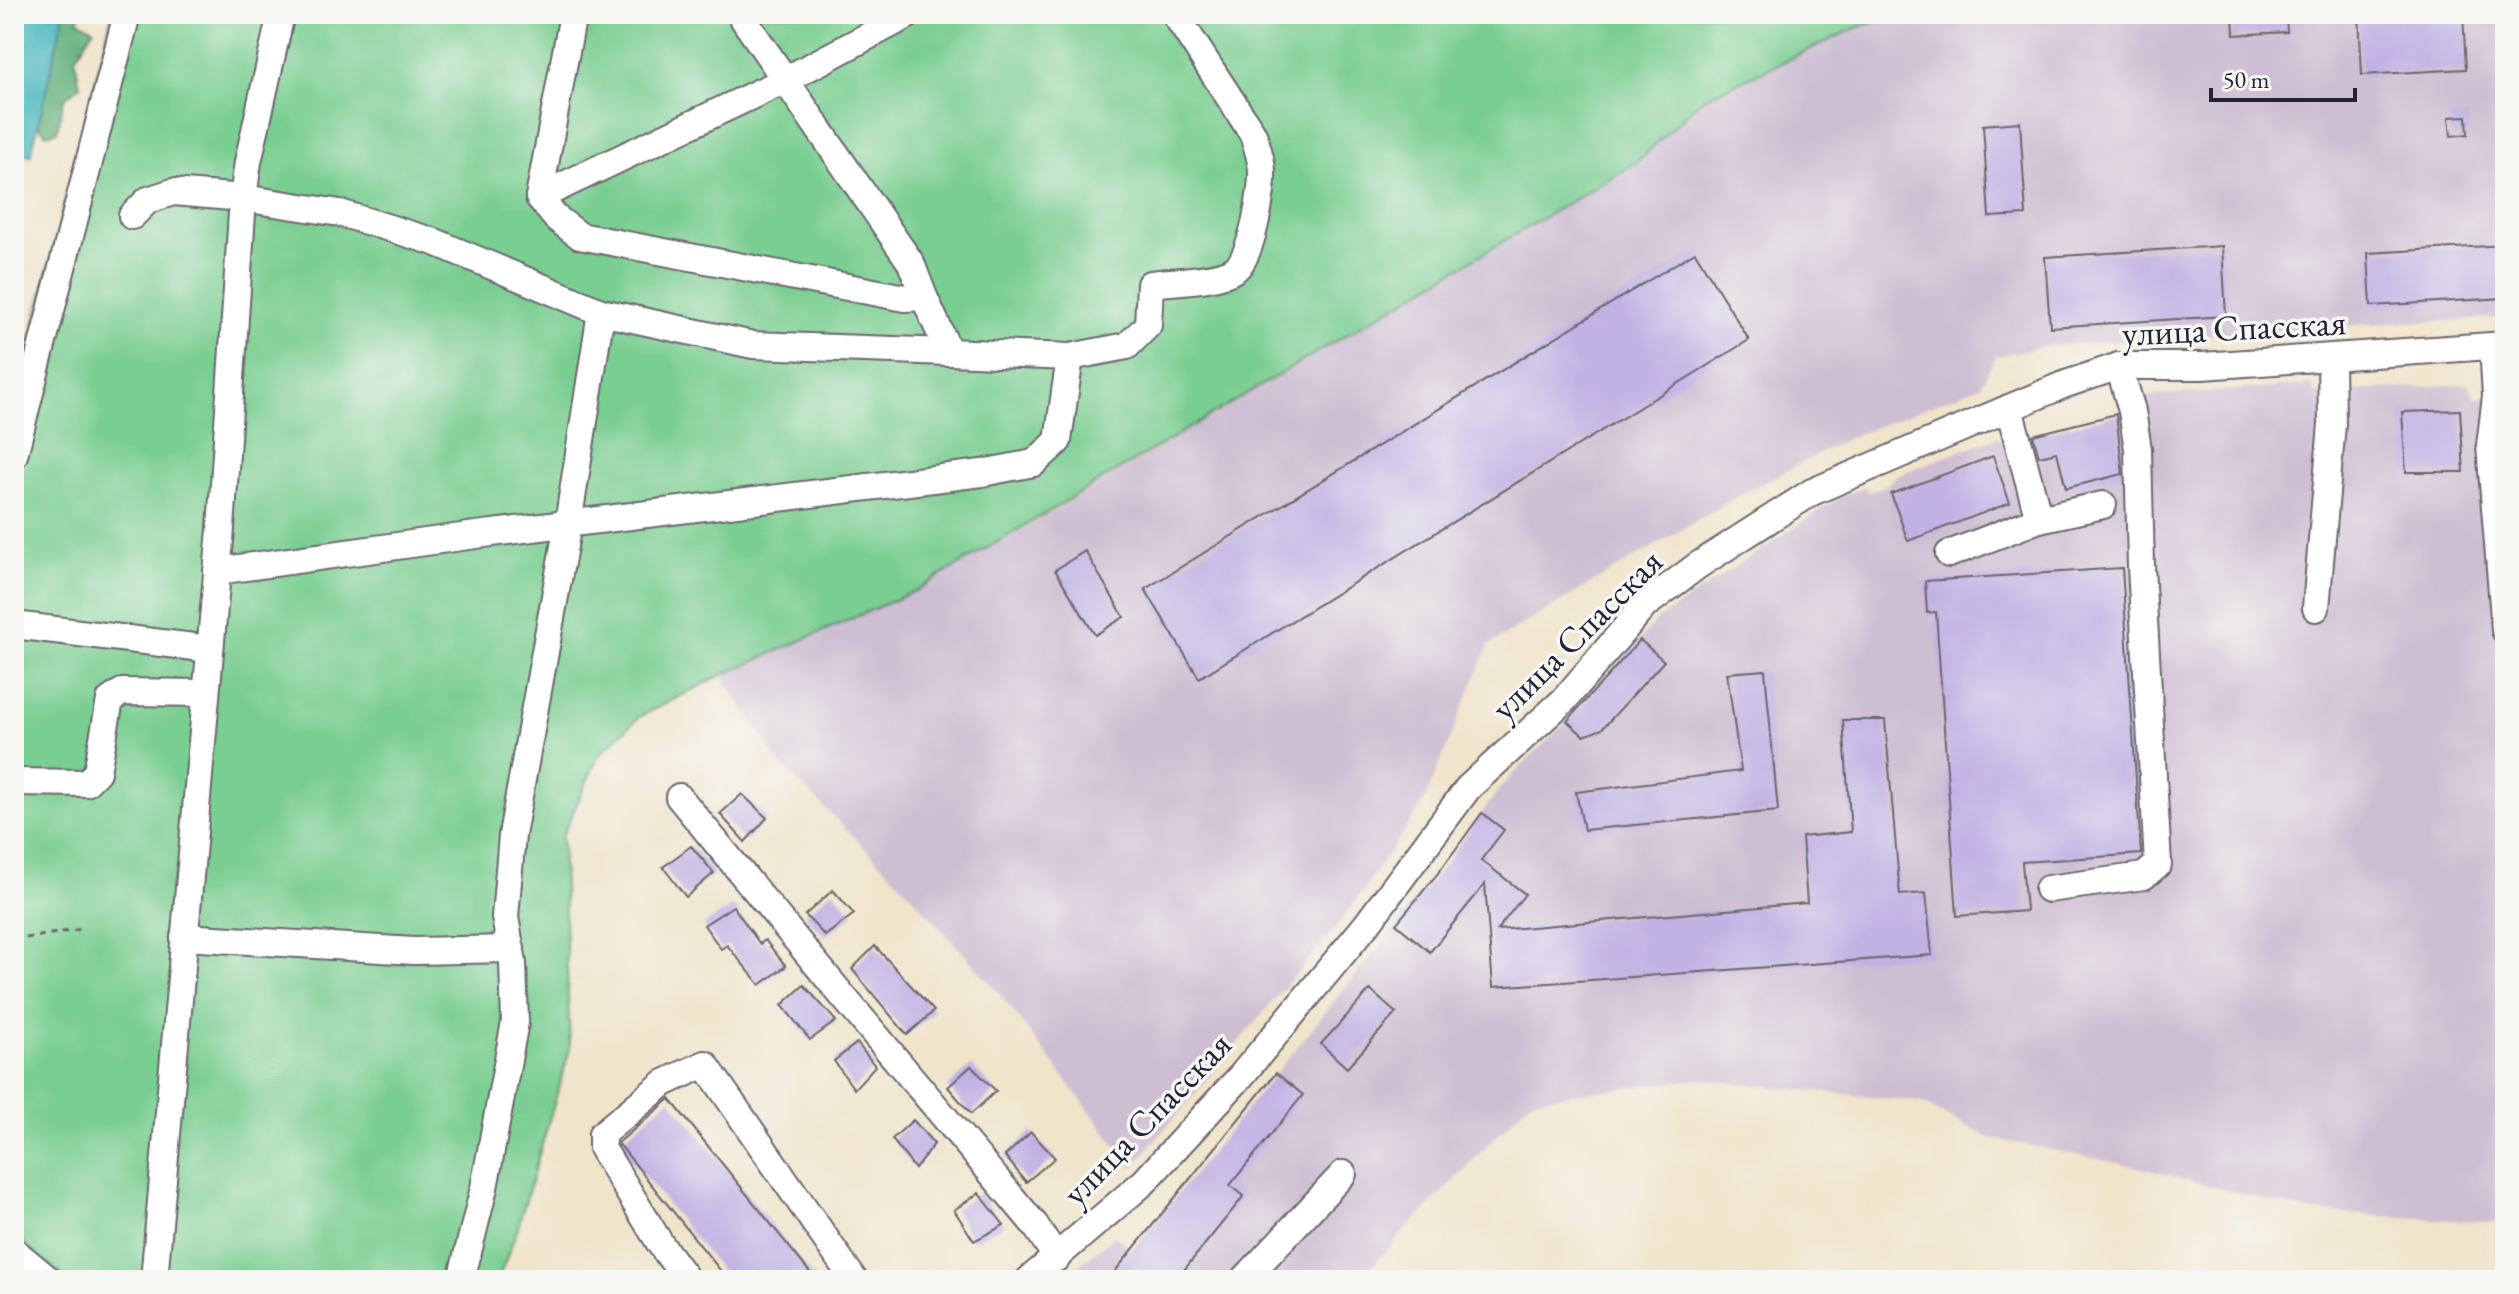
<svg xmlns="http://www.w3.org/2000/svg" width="2519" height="1294" viewBox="0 0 2519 1294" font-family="'EB Garamond',serif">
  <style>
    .industrial { fill: #cdbed2 }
    .green { fill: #79ce91; stroke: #4e7866; stroke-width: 2 }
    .forest { fill: #62b17b; stroke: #426a5b; stroke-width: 2 }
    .water { fill: #47b7bd; stroke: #346c7c; stroke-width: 2 }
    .building { fill: #c1b2e4 }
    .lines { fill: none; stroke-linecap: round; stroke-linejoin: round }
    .minor-casing { stroke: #6a666d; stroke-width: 30 }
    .path { stroke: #6a666d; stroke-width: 3; stroke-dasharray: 6 6; stroke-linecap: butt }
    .minor { stroke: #fff; stroke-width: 26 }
    .labels { text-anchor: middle; stroke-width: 7; stroke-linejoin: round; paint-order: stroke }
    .street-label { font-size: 36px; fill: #22223b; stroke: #f6f6f2 }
  </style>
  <rect width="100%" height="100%" fill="#f6f6f2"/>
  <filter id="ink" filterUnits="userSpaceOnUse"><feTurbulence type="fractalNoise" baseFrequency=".0125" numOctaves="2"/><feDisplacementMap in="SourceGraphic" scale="16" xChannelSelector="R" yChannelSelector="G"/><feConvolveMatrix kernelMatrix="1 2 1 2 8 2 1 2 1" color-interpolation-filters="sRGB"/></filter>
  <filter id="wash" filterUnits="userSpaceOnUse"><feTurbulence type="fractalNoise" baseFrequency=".006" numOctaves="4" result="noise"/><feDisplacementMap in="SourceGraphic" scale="32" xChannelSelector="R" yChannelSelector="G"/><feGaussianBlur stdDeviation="1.8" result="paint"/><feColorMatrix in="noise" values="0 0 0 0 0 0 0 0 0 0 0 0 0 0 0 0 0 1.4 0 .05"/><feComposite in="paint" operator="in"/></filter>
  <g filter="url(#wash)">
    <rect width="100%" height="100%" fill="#f0e4ca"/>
    <g class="industrial">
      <path d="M1905 14H2505V318L2369 324 2045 346 1996 356 1980 386 1848 438 1726 503 1489 645 1424 802 1346 915 1133 1167 999 993 905 888 780 763 722 675 915 591 1030 525 1637 162 1702 100 1858 27Z"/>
      <path d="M2469 384 2475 398 2505 395V1223L2312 1212 2134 1166 1989 1138 1920 1102 1697 1079 1532 1099 1358 1280H1060L1115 1236 1132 1250 1433 880 1501 787 1567 721 1657 620 1836 499 1864 487 1869 492 1887 485 1897 475 1997 437 2006 444 2030 435 2145 408 2142 396 2313 385 2314 393Z"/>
    </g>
    <path class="green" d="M112 14H1905L1858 27 1702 99 1637 162 915 591 722 675 639 717 599 755 562 836 570 1049 517 1230 498 1280H68L14 1236V404Z"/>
    <path class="forest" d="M17 14H81L78 20 94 29 75 58 80 86 64 99 57 131 46 134 26 109Z"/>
    <path class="water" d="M14 14H64L31 155 14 152Z"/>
    <g id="blocks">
      <g class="building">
        <path d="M2233 14H2286L2287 32 2234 35Z"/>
        <path d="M2359 14H2463L2466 69 2362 75Z"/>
        <path d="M2467 116 2468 134 2451 136 2449 117Z"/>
        <path d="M2020 122 2026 215 1989 217 1983 125Z"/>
        <path d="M2505 245V298L2371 306 2368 253Z"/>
        <path d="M2222 246 2226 316 2050 327 2045 257Z"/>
        <path d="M1695 252 1749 340 1199 678 1145 589Z"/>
        <path d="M2460 410 2464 472H2406L2402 412Z"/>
        <path d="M2116 414 2123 474 2066 488 2057 452 2039 456 2033 435Z"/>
        <path d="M1993 456 2010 503 1908 541 1891 494Z"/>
        <path d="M1085 551 1124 617 1095 635 1055 570Z"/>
        <path d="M2122 568 2141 854 2022 862 2026 911 1957 916 1936 612 1927 613 1925 581Z"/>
        <path d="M1640 640 1664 661 1602 729 1584 736 1567 721Z"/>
        <path d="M1765 670 1778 811 1584 830 1576 792 1741 771 1727 673Z"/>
        <path d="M1843 720H1885L1900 895 1926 893 1932 955 1493 987 1485 884 1430 952 1396 924 1439 872 1482 813 1504 830 1481 860 1525 894 1497 930 1807 903 1802 837 1851 832Z"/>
        <path d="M742 794 767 818 745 842 720 814Z"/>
        <path d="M691 846 714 873 686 897 663 867Z"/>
        <path d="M833 890 854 914 825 936 805 915Z"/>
        <path d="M733 906 760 944 765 940 786 966 760 985 727 945 721 949 704 925Z"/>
        <path d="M875 946 934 1011 907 1035 852 969Z"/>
        <path d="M804 985 836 1021 810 1040 782 1005Z"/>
        <path d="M1370 990 1396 1013 1347 1068 1321 1044Z"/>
        <path d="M857 1043 875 1066 854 1089 834 1061Z"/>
        <path d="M971 1066 996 1091 971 1114 948 1087Z"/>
        <path d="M1276 1073 1303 1095 1230 1185 1244 1196 1176 1280H1108Z"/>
        <path d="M670 1099 816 1280H728L618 1143Z"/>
        <path d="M913 1120 934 1144 915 1169 892 1139Z"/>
        <path d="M1031 1132 1055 1158 1026 1182 1005 1156Z"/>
        <path d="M979 1193 1004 1225 974 1241 954 1210Z"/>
      </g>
    </g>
  </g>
  <g filter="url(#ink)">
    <use href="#blocks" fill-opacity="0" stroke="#6a666d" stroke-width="2"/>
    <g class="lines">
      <g class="minor-casing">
        <g id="minor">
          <path d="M573 14 539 197 556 218 580 236 905 298 924 297 949 352 1070 357"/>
          <path d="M740 14 911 263 924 297"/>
          <path d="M539 197 785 80 910 14"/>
          <path d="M132 216 148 200 173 192 243 198 340 213 435 242 601 312 753 345 949 352"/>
          <path d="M2493 346 2496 396 2490 446 2505 630"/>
          <path d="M2009 408 2039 519"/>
          <path d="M14 455 127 14"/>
          <path d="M1949 554 2039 519 2103 505"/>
          <path d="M217 571 476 535 982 473 1034 463 1058 441 1070 357 1127 346 1148 325 1150 284C1171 281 1218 281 1235 269 1252 258 1263 190 1262 170 1261 157 1257 146 1253 134L1175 14"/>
          <path d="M2316 608 2332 424 2331 358"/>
          <path d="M14 625 210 649"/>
          <path d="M14 782 86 783 97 772 110 700 122 692 206 693"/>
          <path d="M679 797 836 988 1035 1225 1057 1258"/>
          <path d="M2048 889 2144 876 2158 864 2141 567 2138 449 2132 411 2119 366"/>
          <path d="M184 937 414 951 511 949"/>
          <path d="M14 1251 49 1280"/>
          <path d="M154 1280 221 529 243 198 248 162 281 14"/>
          <path d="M461 1280 484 1188 515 1022 513 963 505 917 512 835 568 524 601 312"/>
          <path d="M687 1280 661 1245 602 1148V1134L664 1083 705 1064 854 1280"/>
          <path d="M1029 1280 1144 1182 1241 1076 1367 924 1468 788 1564 700 1645 605 1697 566 1812 492 2063 385 2119 366H2202L2505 345"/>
          <path d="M1244 1280 1343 1174"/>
        </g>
      </g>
      <path class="path" d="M14 940 82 929"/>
      <use href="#minor" class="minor"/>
    </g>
  </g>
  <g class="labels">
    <g class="street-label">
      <text transform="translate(2234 327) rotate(-3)" y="13">улица Спасская</text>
      <text transform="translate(1576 634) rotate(-45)" y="13">улица Спасская</text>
      <text transform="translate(1146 1118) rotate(-46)" y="13">улица Спасская</text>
    </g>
  </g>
  <rect width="2519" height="1294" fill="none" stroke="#f6f6f2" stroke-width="48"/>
  <path d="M2211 88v12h144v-12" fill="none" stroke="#22223b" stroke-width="4"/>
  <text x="2223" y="88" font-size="24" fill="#22223b" stroke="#f6f6f2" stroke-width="6" paint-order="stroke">50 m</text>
</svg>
